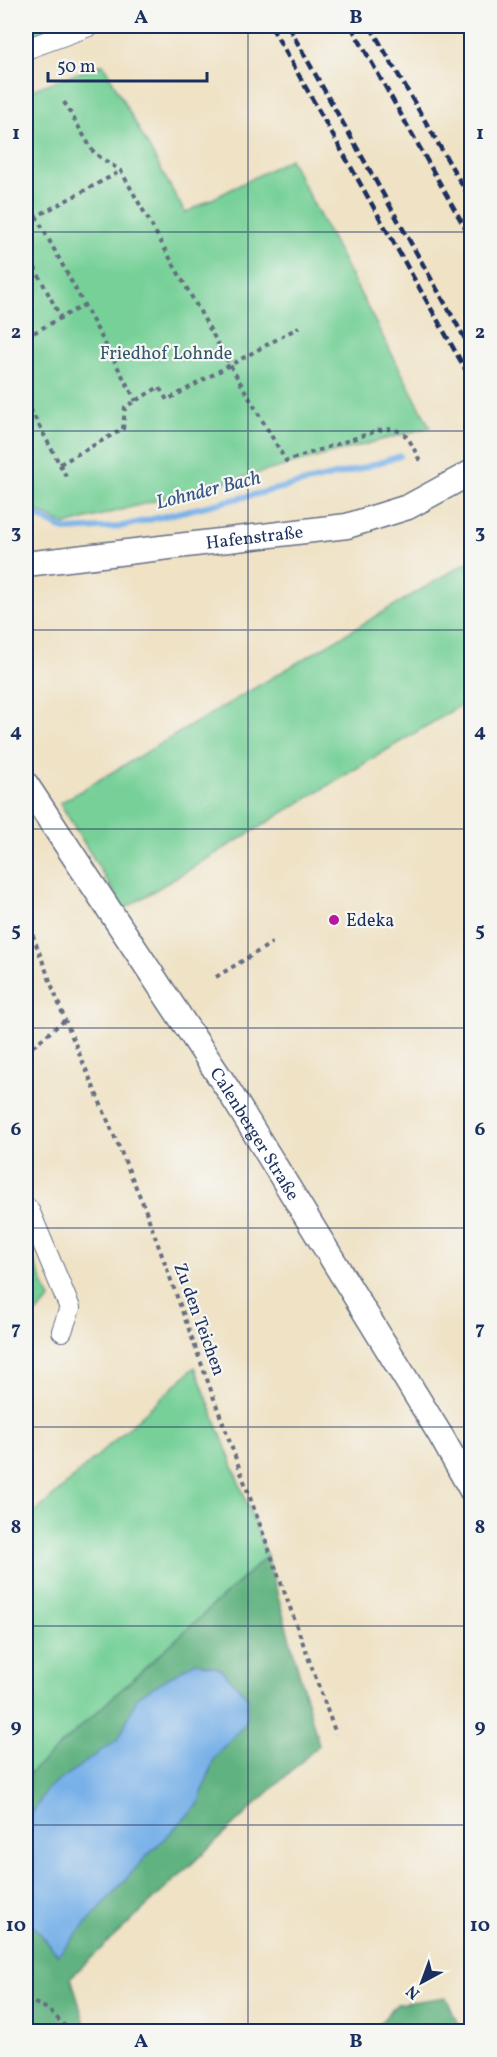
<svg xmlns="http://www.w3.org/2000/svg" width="497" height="2057" viewBox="0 0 497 2057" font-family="Vollkorn,serif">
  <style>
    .green { fill: #76d097; stroke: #48807a; stroke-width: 1.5 }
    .forest { fill: #60b280; stroke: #3e706f; stroke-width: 1.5 }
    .water { fill: #78b1e8; stroke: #4a70a3; stroke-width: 1.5 }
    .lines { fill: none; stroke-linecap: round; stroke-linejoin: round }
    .stream { stroke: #78b1e8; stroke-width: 6 }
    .minor-casing { stroke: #656e82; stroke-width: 22 }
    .tertiary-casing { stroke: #656e82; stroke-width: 27 }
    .path { stroke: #656e82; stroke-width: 4; stroke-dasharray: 4.5 4.5; stroke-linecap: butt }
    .minor { stroke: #fff; stroke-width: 20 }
    .tertiary { stroke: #fff; stroke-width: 24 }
    .rail { stroke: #1b2f5e; stroke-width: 4.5; stroke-dasharray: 9 4.5; stroke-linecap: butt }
    .grid { fill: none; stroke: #1b2f5e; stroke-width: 1.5; stroke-opacity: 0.55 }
    .poi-dot { fill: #b5179e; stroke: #f6f6f2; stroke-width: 2 }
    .labels { text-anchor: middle; stroke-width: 4.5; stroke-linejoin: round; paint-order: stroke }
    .park-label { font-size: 18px; fill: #32576c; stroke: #f6f6f2 }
    .street-label { font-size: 18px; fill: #1b2f5e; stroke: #f6f6f2 }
    .poi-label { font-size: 18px; fill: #1b2f5e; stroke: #f6f6f2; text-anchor: start }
    .water-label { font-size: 20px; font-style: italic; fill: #375687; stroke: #f6f6f2 }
    .neatline { fill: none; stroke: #1b2f5e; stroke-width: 2 }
    .grid-label { font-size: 20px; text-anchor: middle; font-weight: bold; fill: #1b2f5e }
  </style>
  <rect width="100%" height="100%" fill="#f6f6f2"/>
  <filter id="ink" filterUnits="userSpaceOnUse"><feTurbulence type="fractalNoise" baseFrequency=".0167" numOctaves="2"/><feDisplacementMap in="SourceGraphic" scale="12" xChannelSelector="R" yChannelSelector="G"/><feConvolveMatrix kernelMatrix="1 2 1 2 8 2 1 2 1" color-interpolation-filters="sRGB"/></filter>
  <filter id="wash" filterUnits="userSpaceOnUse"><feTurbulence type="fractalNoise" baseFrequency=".008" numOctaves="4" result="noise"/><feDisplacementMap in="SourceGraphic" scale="24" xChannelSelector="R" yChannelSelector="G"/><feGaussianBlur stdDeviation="1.35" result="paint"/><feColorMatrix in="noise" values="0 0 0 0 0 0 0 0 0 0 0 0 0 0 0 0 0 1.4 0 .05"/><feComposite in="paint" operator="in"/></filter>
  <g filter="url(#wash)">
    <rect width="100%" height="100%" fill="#efe2c5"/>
    <g class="green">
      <path d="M26 26H71L26 42Z"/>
      <path d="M103 64 185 213 290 159 430 427 65 525 26 505V166L31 164 26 154V92Z"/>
      <path d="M471 560V699L124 909 60 803Z"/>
      <path d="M26 1243 50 1299 26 1324Z"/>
      <path d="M195 1367 267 1556 26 1777V1521Z"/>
    </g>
    <g class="forest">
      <path d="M267 1556 319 1745 71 1977 87 2031 26 2032V1777Z"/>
      <path d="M446 1997 461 2031H373L397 2004Z"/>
    </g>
    <path class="water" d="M195 1662 220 1668 248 1698 246 1723 215 1756 198 1805 143 1860 58 1955 26 1917V1824L46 1790 119 1738 138 1696Z"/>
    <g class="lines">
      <path class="stream" d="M26 510 65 530 119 527 356 470 400 456"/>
    </g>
  </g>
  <g filter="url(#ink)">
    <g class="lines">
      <g class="minor-casing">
        <g id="minor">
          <path d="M26 49 89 26"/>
          <path d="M26 1207 29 1210 70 1308 62 1331"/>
        </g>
      </g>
      <g class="tertiary-casing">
        <g id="tertiary">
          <path id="s1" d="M26 564 347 526 408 507 472 472"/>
          <path id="s2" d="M26 784 229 1091 441 1436 472 1491"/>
        </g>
      </g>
      <g class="path">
        <path d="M64 102 94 153 121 171 230 365 286 461 383 429C409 428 410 443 421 463"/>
        <path d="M36 216 136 401"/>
        <path d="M26 222 121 171"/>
        <path d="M26 251 61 318"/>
        <path d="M26 337 84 305"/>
        <path d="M26 401 68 480"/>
        <path d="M60 464 123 429 125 407 159 387 167 400 299 327"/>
        <path d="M26 918 65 1020 144 1206 336 1734"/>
        <path d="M216 977 272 943"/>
        <path d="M26 1052 65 1020"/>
        <path d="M466 1512 472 1522"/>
        <path d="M26 1999 48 2009 71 2032"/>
      </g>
      <use href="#minor" class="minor"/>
      <use href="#tertiary" class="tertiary"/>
      <g class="rail">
        <path d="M271 26 472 381"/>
        <path d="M288 26 472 351"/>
        <path d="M351 26 472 240"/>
        <path d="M370 26 472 202"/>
      </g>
    </g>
  </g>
  <path class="grid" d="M248 26V2032M26 232H472M26 431H472M26 630H472M26 829H472M26 1028H472M26 1228H472M26 1427H472M26 1626H472M26 1825H472"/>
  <circle class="poi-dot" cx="334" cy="920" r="6"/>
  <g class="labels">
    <g class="park-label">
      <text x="166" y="359">Friedhof Lohnde</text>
    </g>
    <g class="street-label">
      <text dy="6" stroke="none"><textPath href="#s1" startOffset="230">Hafenstraße</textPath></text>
      <text dy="6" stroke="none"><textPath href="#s2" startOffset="418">Calenberger Straße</textPath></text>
      <text transform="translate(200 1319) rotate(70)" y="6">Zu den Teichen</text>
    </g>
    <g class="poi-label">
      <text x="346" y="926">Edeka</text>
    </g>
    <g class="water-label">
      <text transform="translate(208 489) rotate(-14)" y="7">Lohnder Bach</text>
    </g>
  </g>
  <rect width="497" height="2057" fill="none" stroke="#f6f6f2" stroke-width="66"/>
  <g transform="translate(422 1982) rotate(221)" stroke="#f6f6f2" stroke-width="4.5" paint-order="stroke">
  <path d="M0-4.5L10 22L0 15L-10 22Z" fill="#1b2f5e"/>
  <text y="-9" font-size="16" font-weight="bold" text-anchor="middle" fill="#1b2f5e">N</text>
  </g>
  <path d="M48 72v9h159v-9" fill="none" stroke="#1b2f5e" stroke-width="3"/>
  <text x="57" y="72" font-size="18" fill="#1b2f5e" stroke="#f6f6f2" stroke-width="4.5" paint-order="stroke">50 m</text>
  <rect x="33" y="33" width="431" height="1991" class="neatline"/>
  <g class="grid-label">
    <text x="141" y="23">A</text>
    <text x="356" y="23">B</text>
    <text x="16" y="139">1</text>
    <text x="480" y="139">1</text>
    <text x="16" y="338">2</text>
    <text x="480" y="338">2</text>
    <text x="16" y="538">3</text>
    <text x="480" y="538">3</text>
    <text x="16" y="737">4</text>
    <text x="480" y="737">4</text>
    <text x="16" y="936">5</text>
    <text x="480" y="936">5</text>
    <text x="16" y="1135">6</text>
    <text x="480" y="1135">6</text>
    <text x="16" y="1334">7</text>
    <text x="480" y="1334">7</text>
    <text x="16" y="1533">8</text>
    <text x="480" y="1533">8</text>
    <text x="16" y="1732">9</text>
    <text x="480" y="1732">9</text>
    <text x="16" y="1931">10</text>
    <text x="480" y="1931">10</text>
    <text x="141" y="2047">A</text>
    <text x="356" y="2047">B</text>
  </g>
</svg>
